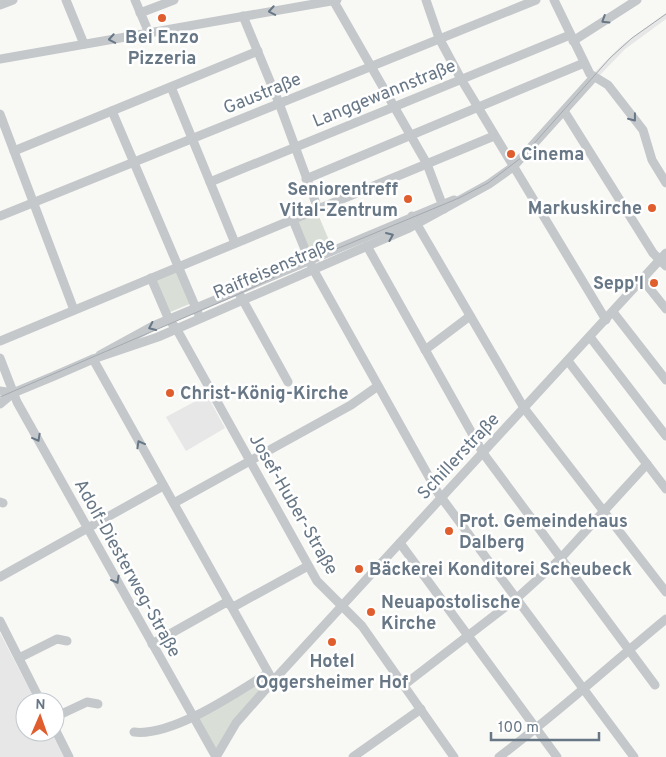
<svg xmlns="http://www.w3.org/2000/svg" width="666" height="757" viewBox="0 0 666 757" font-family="Overpass,sans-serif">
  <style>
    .built { fill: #e6e7e6 }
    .green { fill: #d9dfd6 }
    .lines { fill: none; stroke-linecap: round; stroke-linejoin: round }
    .minor { stroke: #c4c8cb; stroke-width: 9 }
    .tram { stroke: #a4aab0; stroke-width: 1 }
    .oneway { stroke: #677786 }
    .poi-dot { fill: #e05d2d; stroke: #fff; stroke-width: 2 }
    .labels { text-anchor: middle; stroke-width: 5; stroke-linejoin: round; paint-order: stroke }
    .poi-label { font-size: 18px; font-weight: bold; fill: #677786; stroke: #fff; text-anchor: start }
    .street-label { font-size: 18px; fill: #677786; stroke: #fff }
  </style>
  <rect width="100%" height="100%" fill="#f8f8f5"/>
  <g class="built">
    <path d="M666 13V19L625 49 597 78 592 75 622 45Z"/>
    <path d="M207 395 225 428 186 451 166 417Z"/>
    <path d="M0 633 36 702H25V732H51L64 757H0Z"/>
  </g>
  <g class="green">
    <path d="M317 212 331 245 309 254 296 221Z"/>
    <path d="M178 270 192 303 168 313 154 280Z"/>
    <path d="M267 676 270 681 216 753 196 717Z"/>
  </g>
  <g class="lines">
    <g class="minor">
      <path d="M66 0 84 44"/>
      <path d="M135 0 149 33"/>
      <path d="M333 0 427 164 444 209"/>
      <path d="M426 0 439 38 461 79 606 320"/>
      <path d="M554 0 590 74 608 85 643 130 652 160 666 183"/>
      <path d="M0 5 13 0"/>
      <path d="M140 13 174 0"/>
      <path d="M243 16 279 103 318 209"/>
      <path d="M573 41 637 0"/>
      <path d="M0 59 337 0"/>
      <path d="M171 87 235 243"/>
      <path d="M112 111 198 313"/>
      <path d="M564 111 653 253 666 266"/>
      <path d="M0 114 74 310"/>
      <path d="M14 151 258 51"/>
      <path d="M306 179 584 63"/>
      <path d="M210 182 570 35"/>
      <path d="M0 216 536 0"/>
      <path d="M412 216 524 408 666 592"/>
      <path d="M293 220 313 269 438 493 634 757"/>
      <path d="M367 246 483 453 655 685"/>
      <path d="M151 278 169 320 176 328 317 581 362 626 454 757"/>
      <path d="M642 279 666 309"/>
      <path d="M240 295 288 382"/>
      <path d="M613 312 666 380"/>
      <path d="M590 337 666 436"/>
      <path d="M0 341 494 136"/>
      <path d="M425 350 470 316"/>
      <path d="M100 355 153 326 454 200"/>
      <path d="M0 358 17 402 216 757"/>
      <path d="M93 359 273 681"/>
      <path d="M568 361 666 489"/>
      <path d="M0 391 13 393"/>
      <path d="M0 404 13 393 54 376 93 359 158 337 409 228 489 184 513 167 594 77"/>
      <path d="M0 502 3 503"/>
      <path d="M174 503 351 405 378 386"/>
      <path d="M400 543 557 757"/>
      <path d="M0 577 163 486"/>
      <path d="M0 621 41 702"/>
      <path d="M152 644 225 603 235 606 308 566"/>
      <path d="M19 658 57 639 67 641"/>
      <path d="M404 685 517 598 560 559 647 464"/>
      <path d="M55 717 87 702 98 704"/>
      <path d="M55 729 69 757"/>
      <path d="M134 732C172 737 236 693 268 673"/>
      <path d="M216 757 236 723 273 681 666 253"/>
      <path d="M353 757 421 709"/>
      <path d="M499 757C557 714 610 665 666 619"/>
    </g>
    <path class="tram" d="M0 397 239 294 310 260 459 198 488 183 522 157 610 58 632 38 666 14"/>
  </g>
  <defs><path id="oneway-chevron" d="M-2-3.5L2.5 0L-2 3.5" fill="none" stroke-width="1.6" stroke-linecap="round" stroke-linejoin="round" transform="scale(1.25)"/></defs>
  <g class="oneway">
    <use href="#oneway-chevron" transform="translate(272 11) rotate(170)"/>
    <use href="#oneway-chevron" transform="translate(605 20) rotate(148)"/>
    <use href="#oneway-chevron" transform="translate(112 39) rotate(170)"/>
    <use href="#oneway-chevron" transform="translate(633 118) rotate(52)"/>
    <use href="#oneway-chevron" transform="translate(390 236) rotate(-23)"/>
    <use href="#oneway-chevron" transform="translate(152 327) rotate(155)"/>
    <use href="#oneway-chevron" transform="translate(37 438) rotate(61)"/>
    <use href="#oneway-chevron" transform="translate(140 444) rotate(-119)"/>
    <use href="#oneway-chevron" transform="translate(116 580) rotate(61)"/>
  </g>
  <g class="poi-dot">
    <circle cx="162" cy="18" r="5"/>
    <circle cx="511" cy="154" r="5"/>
    <circle cx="408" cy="199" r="5"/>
    <circle cx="652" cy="208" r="5"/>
    <circle cx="654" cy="283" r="5"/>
    <circle cx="170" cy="393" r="5"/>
    <circle cx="449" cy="531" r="5"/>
    <circle cx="359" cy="569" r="5"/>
    <circle cx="371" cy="612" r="5"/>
    <circle cx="332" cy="642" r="5"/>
  </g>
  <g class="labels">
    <g class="poi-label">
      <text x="162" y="43" text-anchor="middle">Bei Enzo<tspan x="162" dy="21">Pizzeria</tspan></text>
      <text x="521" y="160">Cinema</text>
      <text x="398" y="195" text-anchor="end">Seniorentreff<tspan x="398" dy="21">Vital-Zentrum</tspan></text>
      <text x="642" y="214" text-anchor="end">Markuskirche</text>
      <text x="644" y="289" text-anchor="end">Sepp'l</text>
      <text x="180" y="399">Christ-König-Kirche</text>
      <text x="459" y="527">Prot. Gemeindehaus<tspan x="459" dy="21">Dalberg</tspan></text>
      <text x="369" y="575">Bäckerei Konditorei Scheubeck</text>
      <text x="381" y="608">Neuapostolische<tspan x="381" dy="21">Kirche</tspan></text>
      <text x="332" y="667" text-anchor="middle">Hotel<tspan x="332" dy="21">Oggersheimer Hof</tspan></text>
    </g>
    <g class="street-label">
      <text transform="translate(262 93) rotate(-22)" y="6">Gaustraße</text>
      <text transform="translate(384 93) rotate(-22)" y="6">Langgewannstraße</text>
      <text transform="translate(274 268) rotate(-23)" y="6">Raiffeisenstraße</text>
      <text transform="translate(458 456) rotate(-47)" y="6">Schillerstraße</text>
      <text transform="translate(294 504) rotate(60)" y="6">Josef-Huber-Straße</text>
      <text transform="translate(128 568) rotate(61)" y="6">Adolf-Diesterweg-Straße</text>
    </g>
  </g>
  <g transform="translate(40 717) rotate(2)"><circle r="24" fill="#ffffff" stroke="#c2c9cf"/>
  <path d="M0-4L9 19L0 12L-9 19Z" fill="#e05d2d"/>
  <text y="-8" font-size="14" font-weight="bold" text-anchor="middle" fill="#677786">N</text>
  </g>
  <path d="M491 732v8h108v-8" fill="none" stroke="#677786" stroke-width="2.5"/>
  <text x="498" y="732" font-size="15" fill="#677786" stroke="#ffffff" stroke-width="4" paint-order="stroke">100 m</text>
</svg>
